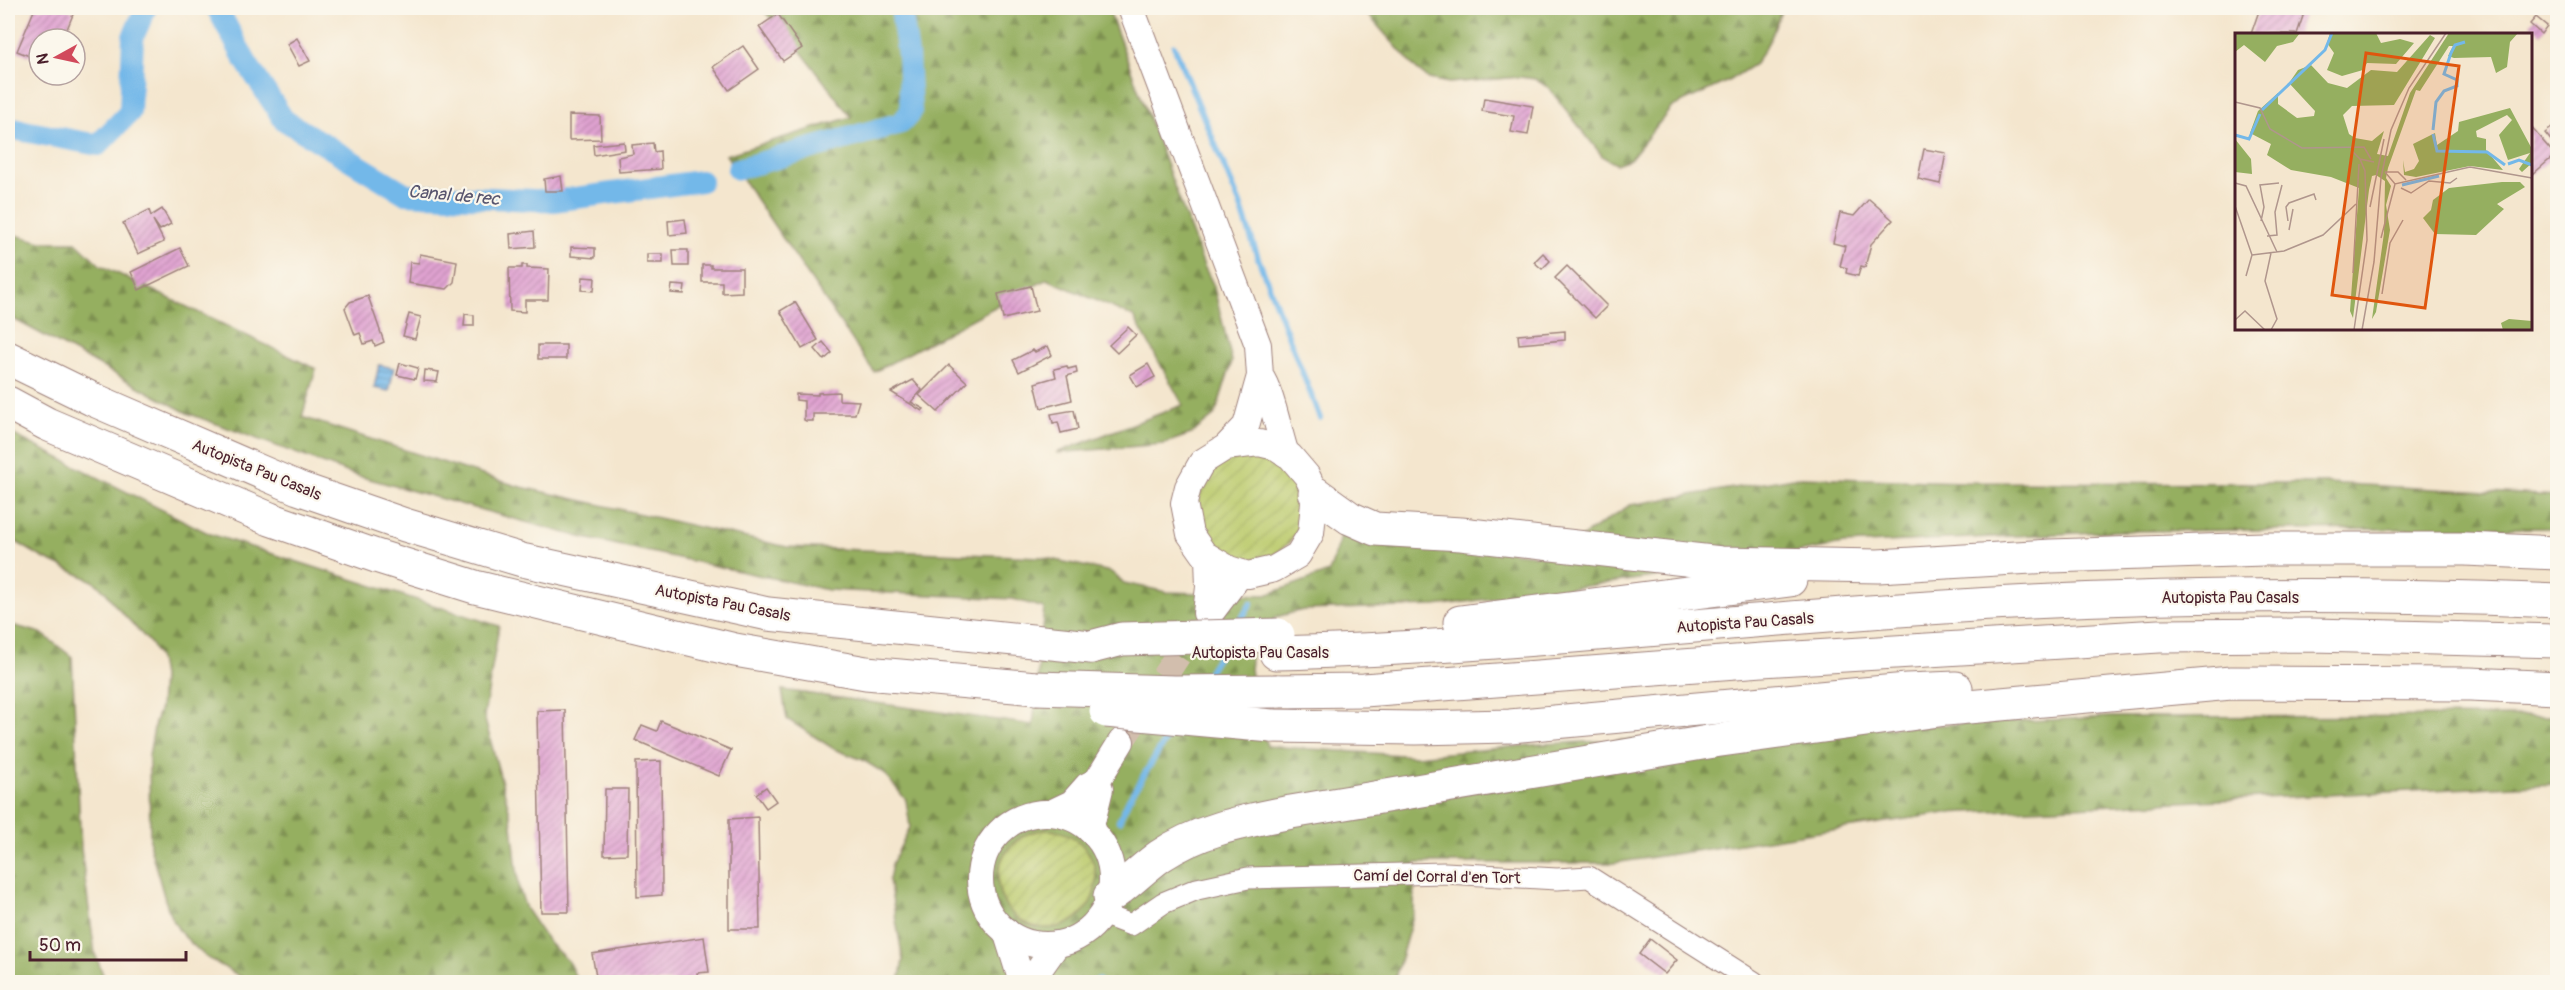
<svg xmlns="http://www.w3.org/2000/svg" width="2565" height="990" viewBox="0 0 2565 990" font-family="Pangolin,sans-serif">
  <style>
    .forest { fill: url(#forest-firs); stroke: #706746; stroke-width: 1.5 }
    .garden { fill: url(#garden-furrows); stroke: #83754c; stroke-width: 1.5 }
    .water { fill: url(#water-rules); stroke: #5e6c8a; stroke-width: 1.5 }
    .lines { fill: none; stroke-linecap: round; stroke-linejoin: round }
    .stream { stroke: #73b8e9; stroke-width: 6 }
    .canal { stroke: #73b8e9; stroke-width: 22 }
    .building { fill: url(#building-hatch) }
    .tertiary-tunnel { stroke: #d2bead; stroke-width: 26; stroke-dasharray: 26 13; stroke-linecap: butt }
    .minor-casing { stroke: #9f827c; stroke-width: 23 }
    .tertiary-casing { stroke: #9f827c; stroke-width: 28 }
    .motorway-casing { stroke: #9f827c; stroke-width: 35 }
    .minor { stroke: #fff; stroke-width: 21 }
    .tertiary { stroke: #fff; stroke-width: 26 }
    .motorway { stroke: #fff; stroke-width: 33 }
    .motorway-bridge-casing { stroke: #9f827c; stroke-width: 35; stroke-linecap: butt }
    .motorway-bridge { stroke: #fff; stroke-width: 33 }
    .labels { text-anchor: middle; stroke-width: 4.5; stroke-linejoin: round; paint-order: stroke }
    .street-label { font-size: 16px; fill: #4a1f2b; stroke: #fbf7ec }
    .water-label { font-size: 18px; font-style: italic; fill: #58556e; stroke: #fbf7ec }
    .inset-river { fill: none; stroke: #73b8e9; stroke-width: 3 }
    .inset-road { fill: none; stroke: #b0968d; stroke-width: 1.5 }
    .view { fill: #e0560e; fill-opacity: 0.15; stroke: #e0560e; stroke-width: 3 }
    .inset-edge { fill: none; stroke: #4a1f2b; stroke-width: 3 }
  </style>
  <defs>
    <pattern id="forest-firs" width="22" height="20" patternUnits="userSpaceOnUse" patternTransform="scale(1.5)"><rect width="22" height="20" fill="#95af60"/><path d="M5 1l3.5 6h-7zM16 11l3.5 6h-7z" fill="#7c8e4f"/></pattern>
    <pattern id="garden-furrows" width="10" height="10" patternUnits="userSpaceOnUse" patternTransform="scale(1.5)"><rect width="10" height="10" fill="#bccb6d"/><path d="M-1 1l2-2M0 10L10 0M9 11l2-2" fill="none" stroke="#a3ae5f"/></pattern>
    <pattern id="water-rules" width="6" height="5" patternUnits="userSpaceOnUse" patternTransform="scale(1.5)"><rect width="6" height="5" fill="#73b8e9"/><path d="M0 2.5h6" fill="none" stroke="#6095bd"/></pattern>
    <pattern id="building-hatch" width="6" height="6" patternUnits="userSpaceOnUse" patternTransform="scale(1.5)"><rect width="6" height="6" fill="#e0a3d1"/><path d="M-1 1l2-2M0 6l6-6M5 7l2-2" fill="none" stroke="#b884aa"/></pattern>
  </defs>
  <rect width="100%" height="100%" fill="#fbf7ec"/>
  <filter id="ink" filterUnits="userSpaceOnUse"><feTurbulence type="fractalNoise" baseFrequency=".0167" numOctaves="2"/><feDisplacementMap in="SourceGraphic" scale="12" xChannelSelector="R" yChannelSelector="G"/><feConvolveMatrix kernelMatrix="1 2 1 2 8 2 1 2 1" color-interpolation-filters="sRGB"/></filter>
  <filter id="wash" filterUnits="userSpaceOnUse"><feTurbulence type="fractalNoise" baseFrequency=".008" numOctaves="4" result="noise"/><feDisplacementMap in="SourceGraphic" scale="24" xChannelSelector="R" yChannelSelector="G"/><feGaussianBlur stdDeviation="1.35" result="paint"/><feColorMatrix in="noise" values="0 0 0 0 0 0 0 0 0 0 0 0 0 0 0 0 0 1.4 0 .05"/><feComposite in="paint" operator="in"/></filter>
  <g filter="url(#wash)">
    <rect width="100%" height="100%" fill="#f4e6ce"/>
    <g class="forest">
      <path d="M761 8H1108L1204 266 1213 284 1232 361 1215 415 1191 434 1163 444 1056 453 1183 405 1134 317 1047 279 874 372 726 155 851 117 793 41Z"/>
      <path d="M1362 8H1782L1771 38 1755 64 1728 81 1672 107 1630 159 1616 164 1603 157 1548 87 1535 79 1520 77 1449 83 1429 79 1417 70Z"/>
      <path d="M8 233 41 242H76L100 265 316 369 302 417 517 486 787 547 1041 557 1111 572 1124 583 1167 592 1266 595 1329 572 1343 531 1551 557 1630 505 1800 477 1963 482 2328 483 2557 496V528L2119 531 1843 544 1676 574 1435 606 1303 610 1276 617 1253 645 1250 669 1256 708 1267 746 1416 756 1542 744 2110 717 2557 716V784L1946 813 1614 863H1415L1414 912 1394 982H899L903 960 889 880 892 864 910 827 906 800 884 773 863 760 834 749 787 719 782 690 1033 725 1044 608 1013 599 828 590 580 537 355 475 187 413 8 316Z"/>
      <path d="M8 432 210 534 499 626 484 716 511 817 519 888 526 909 549 943 568 961 578 982H250L206 957 192 944 180 932 170 915 164 896 150 847 149 756 155 722 160 708 162 677 159 659 151 644 115 605 105 591 93 581 43 558 8 537Z"/>
      <path d="M8 624 41 633 72 657 81 849 95 954 106 982H8Z"/>
    </g>
    <g class="garden">
      <circle cx="1250" cy="508" r="52"/>
      <circle cx="1047" cy="879" r="49"/>
    </g>
    <path class="water" d="M379 365 394 368 389 391 374 388Z"/>
    <g class="lines">
      <g class="stream">
        <path d="M1174 46 1240 204 1258 258 1320 418"/>
        <path d="M1237 626 1251 603"/>
        <path d="M1202 682 1224 647"/>
        <path d="M1119 821 1129 799 1173 728"/>
        <path d="M1098 980 1099 982"/>
      </g>
      <g class="canal">
        <path d="M217 8 246 62 284 120 406 194 553 201 701 181"/>
        <path d="M8 128 98 145 130 112 133 37 146 8"/>
        <path d="M738 169 901 123 911 112 908 55 901 8"/>
      </g>
    </g>
    <g id="blocks">
      <g class="building">
        <path d="M35 8H65L74 12 63 39H39V60L17 51Z"/>
        <path d="M2260 8H2286L2304 13 2297 34H2251Z"/>
        <path d="M778 14 802 48 783 61 759 27Z"/>
        <path d="M2536 17 2547 26 2541 34 2530 24Z"/>
        <path d="M297 38 310 61 299 66 287 44Z"/>
        <path d="M743 46 759 69 729 90 713 67Z"/>
        <path d="M1484 98 1533 106 1528 135 1511 132 1514 116 1482 111Z"/>
        <path d="M569 115 600 116 601 139 569 140Z"/>
        <path d="M2558 123V149L2545 133Z"/>
        <path d="M2530 126 2555 155 2533 174 2530 171Z"/>
        <path d="M624 142 625 150 594 155 593 145Z"/>
        <path d="M653 143 654 152 660 151 661 169 619 172 618 157 633 154 632 145Z"/>
        <path d="M1924 149 1946 153 1940 184 1918 179Z"/>
        <path d="M561 176 563 191H545L544 179Z"/>
        <path d="M1869 199 1893 220 1871 244 1865 267 1861 266 1858 276 1846 273 1847 268 1840 266 1845 246 1833 243 1840 213 1854 216Z"/>
        <path d="M162 209 171 224 160 230 153 220 164 242 138 254 123 223 149 210 151 216Z"/>
        <path d="M685 219 687 233 669 235 668 221Z"/>
        <path d="M534 231 535 247 511 249 510 234Z"/>
        <path d="M571 247 595 248V258L571 256Z"/>
        <path d="M180 248 189 266 139 290 131 272Z"/>
        <path d="M673 250H688V266H674Z"/>
        <path d="M1543 253 1550 261 1542 269 1534 262Z"/>
        <path d="M420 254 457 261 454 282 447 289 408 283 410 262 419 263Z"/>
        <rect x="647" y="254" width="16" height="9"/>
        <path d="M522 265H527V268L549 269 548 300H525V312L510 311 509 268H522Z"/>
        <path d="M702 265H711V268H742V292L722 293V282H702Z"/>
        <path d="M1567 266 1607 306 1595 318 1555 278Z"/>
        <path d="M583 277 595 278 594 291 582 290Z"/>
        <path d="M672 285 685 286 684 294 671 293Z"/>
        <path d="M1031 286 1037 311 1003 319 998 294Z"/>
        <path d="M368 296 384 342 375 346 373 341 364 344 360 333 355 335 345 308 350 302Z"/>
        <path d="M795 302 818 340 802 349 780 311Z"/>
        <path d="M409 314 421 317 415 339 403 336Z"/>
        <path d="M465 314 474 315V326H464Z"/>
        <path d="M1128 327 1136 335 1117 353 1109 345Z"/>
        <path d="M1565 331V340L1519 344 1518 335Z"/>
        <path d="M823 342 832 353 824 360 815 349Z"/>
        <rect x="538" y="345" width="28" height="14"/>
        <path d="M1048 346 1052 355 1019 372 1013 360 1033 350 1035 352Z"/>
        <path d="M400 363 418 368 415 379 397 375Z"/>
        <path d="M1148 364 1155 377 1137 387 1130 375Z"/>
        <path d="M949 365 967 382 938 412 919 395Z"/>
        <path d="M1067 366 1068 369 1076 367 1077 373 1067 376 1072 400 1041 408 1035 383 1056 377 1054 369Z"/>
        <path d="M425 370 439 372 437 382 424 381Z"/>
        <path d="M913 380 922 390 911 402 924 409 922 411 891 392Z"/>
        <path d="M839 392V400L859 401 855 414H813V421H806L804 420V401L796 400V394L818 395V393Z"/>
        <path d="M1074 410 1078 429 1061 433 1058 422 1053 423 1051 414Z"/>
        <path d="M565 710 569 912H541L537 711Z"/>
        <path d="M661 721 731 750 719 776 635 740 642 725 657 731Z"/>
        <path d="M661 761 662 895 637 897 636 762Z"/>
        <path d="M766 787 776 801 766 808 756 794Z"/>
        <path d="M605 789H628L627 854 604 855Z"/>
        <path d="M758 817 760 929H729V819Z"/>
        <path d="M704 937 709 972 697 973 698 982H597L592 954Z"/>
        <path d="M1650 939 1677 960 1665 974 1639 954Z"/>
      </g>
    </g>
  </g>
  <g filter="url(#ink)">
    <use href="#blocks" fill-opacity="0" stroke="#9f827c" stroke-width="1.5"/>
    <g class="lines">
      <path class="tertiary-tunnel" d="M1121 742 1197 626"/>
      <g class="minor-casing">
        <path id="minor" d="M1102 914 1131 925 1163 903 1197 889 1248 878 1445 873 1557 879 1589 877 1754 982"/>
      </g>
      <g class="tertiary-casing">
        <g id="tertiary">
          <path d="M1131 8 1258 345 1260 376 1246 426 1226 447 1202 462 1188 487 1184 503 1190 534 1204 554 1229 569 1248 575 1274 569 1298 555 1311 533 1315 493 1307 476 1290 456 1276 447 1259 443 1226 447"/>
          <path d="M1260 376C1271 390 1279 434 1286 454"/>
          <path d="M1208 557 1209 587 1206 613 1213 610 1241 573"/>
          <path d="M1051 813 1072 803 1087 786 1097 781 1121 742"/>
          <circle cx="1046" cy="879" r="66"/>
          <path d="M1090 830 1100 789 1097 781"/>
          <path d="M1006 931 1022 982"/>
          <path d="M1036 982 1038 971 1057 944"/>
        </g>
      </g>
      <g class="motorway-casing">
        <g id="motorway">
          <path d="M8 358 92 399 298 488 405 525 522 560 768 614 1091 647"/>
          <path d="M8 403 47 424 270 519 376 556 475 587 735 650 866 673 1036 688"/>
          <path d="M1315 493 1350 518 1375 529 1461 534 1721 563 1878 566 2051 556 2264 549H2465L2558 553"/>
          <path d="M1460 622 1790 580"/>
          <path d="M1276 653C1488 648 1700 623 1913 609 2127 594 2343 592 2558 601"/>
          <path d="M1277 691 1364 690 1762 660 2159 636 2313 635 2558 641"/>
          <path d="M1272 726 1416 728 1510 726 1907 690 1956 688"/>
          <path d="M1110 896C1128 884 1143 868 1160 856 1200 829 1246 821 1291 812L1714 741 1946 709 2231 683 2470 684 2558 688"/>
        </g>
      </g>
      <use href="#minor" class="minor"/>
      <use href="#tertiary" class="tertiary"/>
      <use href="#motorway" class="motorway"/>
      <g class="motorway-bridge-casing">
        <g id="motorway-bridge">
          <path d="M1091 647 1122 639 1278 635"/>
          <path d="M1036 688 1175 692 1277 691"/>
          <path d="M1106 711 1272 726"/>
        </g>
      </g>
      <use href="#motorway-bridge" class="motorway-bridge"/>
    </g>
  </g>
  <g class="labels">
    <g class="street-label">
      <text transform="translate(257 469) rotate(22)" y="6">Autopista Pau Casals</text>
      <text x="2230" y="603">Autopista Pau Casals</text>
      <text transform="translate(723 602) rotate(11)" y="6">Autopista Pau Casals</text>
      <text transform="translate(1745 622) rotate(-4)" y="6">Autopista Pau Casals</text>
      <text x="1260" y="658">Autopista Pau Casals</text>
      <text transform="translate(1437 876) rotate(1)" y="6">Camí del Corral d'en Tort</text>
    </g>
    <g class="water-label">
      <text transform="translate(454 195) rotate(5)" y="6">Canal de rec</text>
    </g>
  </g>
  <g transform="translate(2235 33)">
    <rect width="297" height="297" fill="#f4e6ce"/>
    <path d="M0 0H65L58 9 42 13 30 29 9 12 0 19ZM95 0H141L146 10 165 6 179 10 161 31 132 30 128 37 107 43 92 37 99 20 92 10ZM214 0H283L275 9 272 34 261 40 256 24 219 25 213 23 218 13H214L185 58 181 57 153 135 151 145 156 153 151 172 155 197 141 279 137 286 149 200 150 148 141 142 137 143 134 157 118 285 115 278 124 155 96 144 56 137 32 122 36 111 15 100 23 78 43 60V71L62 85 79 83 80 78 54 50 63 37 76 32 93 50 112 55 136 37 162 39 195 2 200 5 159 72 117 73 108 82 114 101 120 105 137 108 149 98 142 121 153 123 175 60ZM275 75 297 116V130L287 139 284 136 295 120 273 127 264 102 277 87 272 82 241 98 242 104 251 106V117L268 137 235 133 181 144 169 142 168 127 170 139 179 136 184 128 178 111 200 100 202 112 223 98 224 89ZM0 106 16 126 17 141 0 139ZM267 149H285L290 154 262 171 269 176 241 202 200 201 188 185 196 177 198 167 214 155ZM274 286 297 288V297H268L266 290Z" fill="#95af60"/>
    <path class="inset-river" d="M27 77 90 17 97 0M198 97 201 69 209 58 222 53V47L209 41 216 20 220 12 230 9M198 101 202 118 252 119 270 132M0 102 14 106 25 81M273 131 284 127 297 132M167 152 204 143"/>
    <path class="inset-road" d="M0 69 25 75 35 96 67 115 129 114 136 126M116 117 125 126 139 129M150 139 160 151 235 134 297 145M150 139H163L171 147M0 150 11 153 42 219M166 155 176 160 194 148 215 150 222 145M0 173 17 222M135 174 149 106M26 188 29 174 25 152 44 150M53 188 51 174 54 170 79 161 81 167M54 197 58 176M32 203 42 202 40 179 47 152M146 205 160 151M17 222 49 218 88 202 121 171M118 240 124 131M11 243 17 222M147 261 155 210 168 187M0 287 10 278 30 297M36 297 42 286 30 248 36 220M119 297 132 207 130 138 125 126M127 297 139 229 146 145 156 97 174 55 211 0"/>
    <path class="view" d="M131 20 224 33 190 275 97 262Z"/>
    <rect width="297" height="297" class="inset-edge"/>
  </g>
  <rect width="2565" height="990" fill="none" stroke="#fbf7ec" stroke-width="30"/>
  <g transform="translate(57 57) rotate(262)"><circle r="28" fill="#fbf7ec" stroke="#b4a19f" stroke-width="1.5"/>
  <path d="M0-4.5L10 22L0 15L-10 22Z" fill="#d1495b"/>
  <text y="-9" font-size="16" font-weight="bold" text-anchor="middle" fill="#4a1f2b">N</text>
  </g>
  <path d="M30 951v9h156v-9" fill="none" stroke="#4a1f2b" stroke-width="3"/>
  <text x="39" y="951" font-size="18" fill="#4a1f2b" stroke="#fbf7ec" stroke-width="4.5" paint-order="stroke">50 m</text>
</svg>
